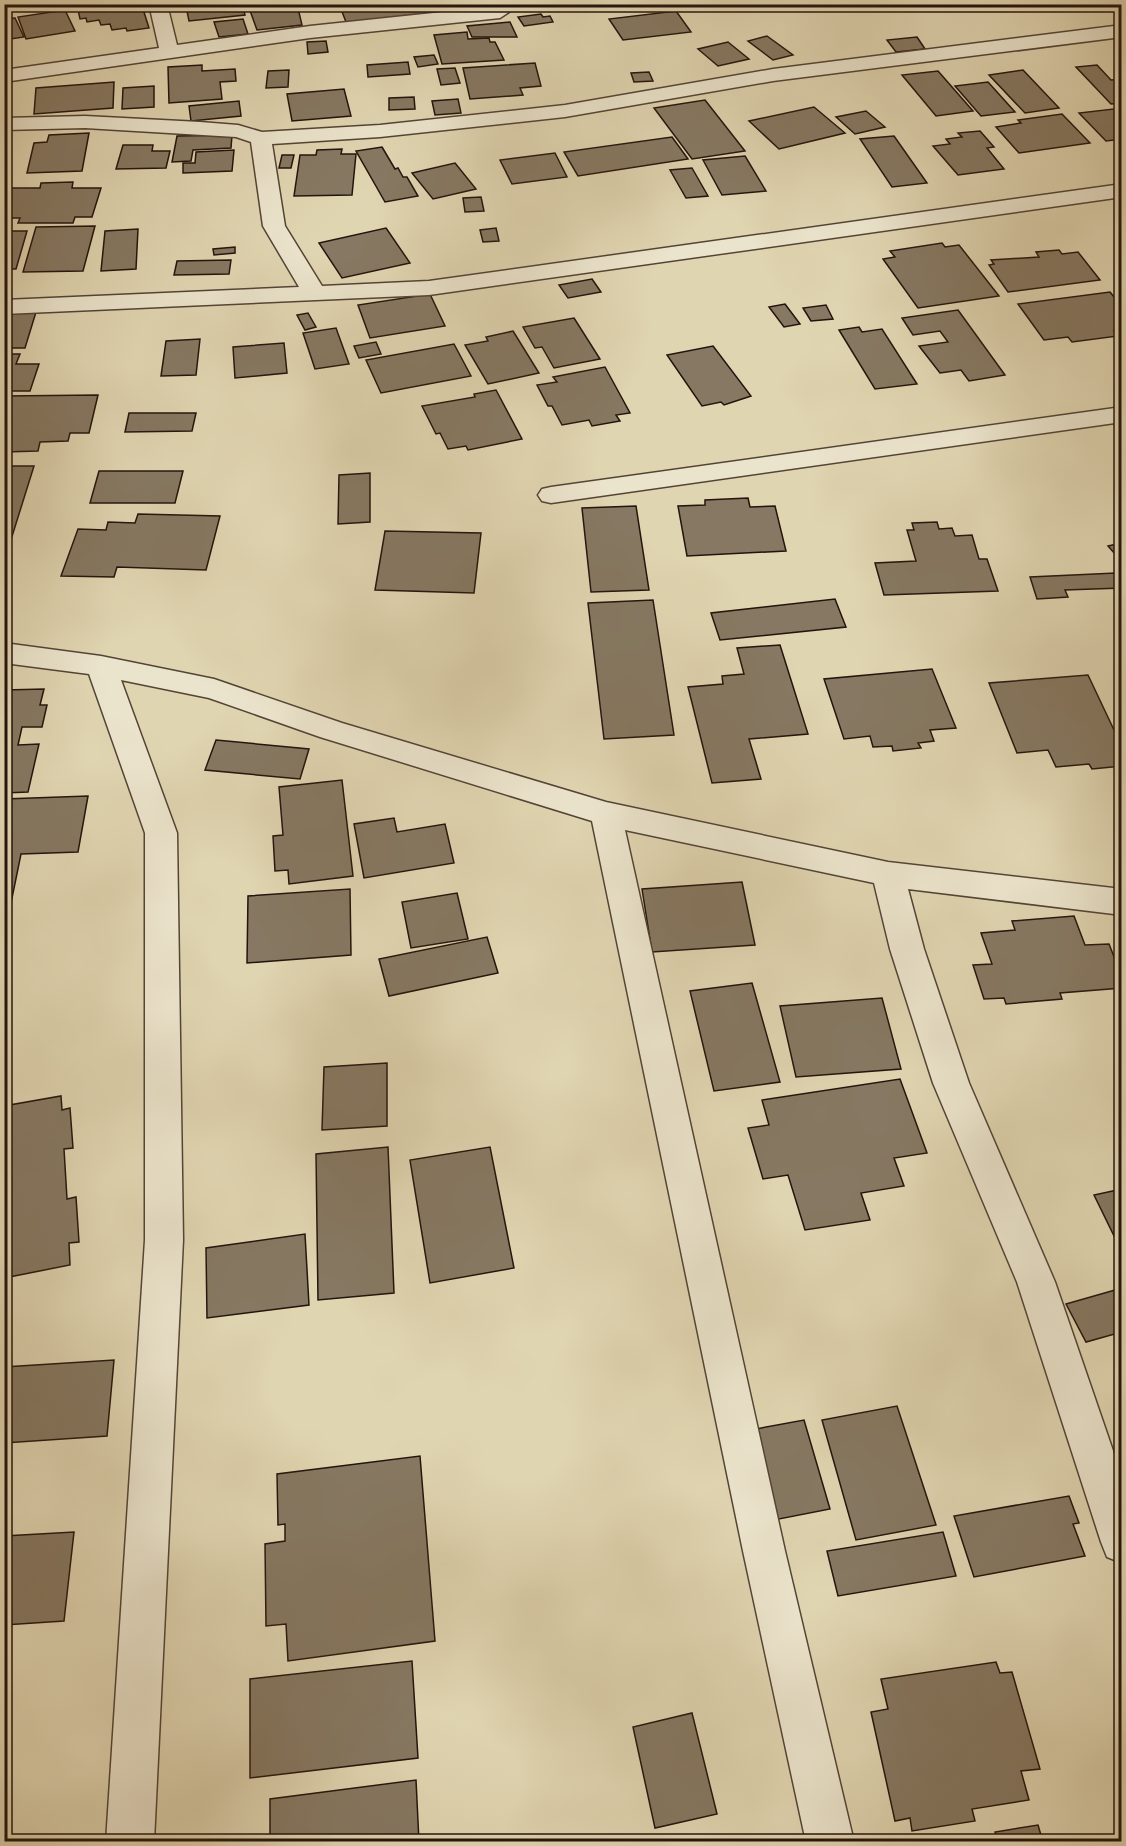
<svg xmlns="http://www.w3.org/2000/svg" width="1126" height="1846" viewBox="0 0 1126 1846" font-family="Cardo,serif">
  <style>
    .building { fill: #867862; stroke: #24140d; stroke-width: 1.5 }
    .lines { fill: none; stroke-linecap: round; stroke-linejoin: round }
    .minor-casing { stroke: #534436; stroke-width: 3 }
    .minor { fill: #ebe4cc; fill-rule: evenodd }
  </style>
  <rect width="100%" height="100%" fill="#e0d5b1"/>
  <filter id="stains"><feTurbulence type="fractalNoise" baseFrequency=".00333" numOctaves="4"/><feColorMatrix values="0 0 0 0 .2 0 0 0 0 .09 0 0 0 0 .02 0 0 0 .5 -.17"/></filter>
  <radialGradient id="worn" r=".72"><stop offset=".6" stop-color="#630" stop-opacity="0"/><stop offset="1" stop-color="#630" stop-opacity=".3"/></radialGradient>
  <g class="building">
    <path d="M21 4H66L24 11Z"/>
    <path d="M146 4 147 8 143 9 149 28 127 31 126 28 112 30 110 24 101 25 99 20 87 22 86 18 80 19 77 5Z"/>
    <path d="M169 4H242L245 15 189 21 186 6 170 7Z"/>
    <path d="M297 4 302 25 257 30 248 5Z"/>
    <path d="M339 4H424L428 14 346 22Z"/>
    <path d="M65 10 75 31 26 39 18 17Z"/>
    <path d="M676 11 691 32 623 40 609 19Z"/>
    <path d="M541 14 543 17 550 16 553 22 524 26 518 17Z"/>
    <path d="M15 18 24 37 4 40V19Z"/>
    <path d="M243 19 248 34 219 37 214 22Z"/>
    <path d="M510 22 517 37H472L467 26Z"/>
    <path d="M467 32 468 39 489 38 490 42H495L504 60 442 64 434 35Z"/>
    <path d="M767 36 793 55 773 60 748 41Z"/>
    <path d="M917 37 925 49 896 52 887 40Z"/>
    <path d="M326 41 328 52 308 54 307 42Z"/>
    <path d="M728 42 749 59 718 66 698 49Z"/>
    <path d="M434 55 438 64 418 67 414 57Z"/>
    <path d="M408 62 410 74 368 77 367 65Z"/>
    <path d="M535 63 541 86 520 88 523 95 470 99 463 68Z"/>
    <path d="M202 65V71L235 69 236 81 220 82 222 99 169 103 168 67Z"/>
    <path d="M1097 65 1111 80 1122 79V103L1111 104 1076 67Z"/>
    <path d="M455 68 460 83 441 85 437 69Z"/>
    <path d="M289 70 288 87 266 88 268 71Z"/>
    <path d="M1023 70 1059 108 1025 113 989 75Z"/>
    <path d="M938 71 973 111 936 116 902 75Z"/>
    <path d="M649 72 653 81 634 82 631 73Z"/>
    <path d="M114 82 113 108 34 114 36 88Z"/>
    <path d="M988 82 1015 112 981 116 955 86Z"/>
    <path d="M154 86V107L122 109 123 88Z"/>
    <path d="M344 89 351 116 292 121 287 94Z"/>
    <path d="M414 97 415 109 389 110V98Z"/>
    <path d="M458 99 461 113 435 115 432 101Z"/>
    <path d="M705 100 745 151 692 159 654 108Z"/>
    <path d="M239 101 241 116 191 121 189 106Z"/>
    <path d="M814 107 845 133 779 149 749 121Z"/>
    <path d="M1122 108V139L1106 141 1079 113Z"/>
    <path d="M866 111 885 127 855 134 836 117Z"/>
    <path d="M1062 114 1090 143 1019 153 996 127 1021 123 1018 120Z"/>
    <path d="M980 131 994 147 987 148 1004 169 958 175 933 146 950 144 946 139 962 137 958 133Z"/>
    <path d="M89 133 82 171 27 173 34 143 47 142 49 135Z"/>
    <path d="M232 135 231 148 193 150 191 161 172 162 177 136Z"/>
    <path d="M894 136 927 183 892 187 860 139Z"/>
    <path d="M672 137 688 159 578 176 564 152Z"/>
    <path d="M123 145H153L152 151H170L166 168 116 169Z"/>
    <path d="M382 147 395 169 398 168 403 177H407L418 196 385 202 356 151Z"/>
    <path d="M342 149 341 154H356L352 195 294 196 300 155H316L317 150Z"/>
    <path d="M234 150 232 171 183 173V163H195L196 152Z"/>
    <path d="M555 153 567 177 512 184 500 160Z"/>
    <path d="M282 155H294L291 168H279Z"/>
    <path d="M745 156 766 191 722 195 703 160Z"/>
    <path d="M455 163 476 189 433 199 412 173Z"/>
    <path d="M692 168 708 196 686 198 670 170Z"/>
    <path d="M73 182 72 188H101L92 217H75L73 223H18L20 218H4L7 188H40L41 183Z"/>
    <path d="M481 197 484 211 465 212 463 198Z"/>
    <path d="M95 226 83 271 23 272 36 227Z"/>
    <path d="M386 228 410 263 342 278 319 243Z"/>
    <path d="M496 228 499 241 483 242 480 230Z"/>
    <path d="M138 229 136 269 101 271 105 231Z"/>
    <path d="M4 231H27L16 269H4Z"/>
    <path d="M942 243 945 247 959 245 999 296 918 308 883 259 895 257 890 251Z"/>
    <path d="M235 247V253L214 255 213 249Z"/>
    <path d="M1059 250 1062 254 1078 252 1100 280 1008 292 989 265 994 264 991 260 1039 257 1036 252Z"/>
    <path d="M231 260 229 274 174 275 177 261Z"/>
    <path d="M592 279 601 292 568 298 559 285Z"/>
    <path d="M1110 292 1122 307V330L1114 331 1118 336 1072 342 1068 337 1044 340 1018 304Z"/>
    <path d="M430 294 445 326 370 338 358 305Z"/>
    <path d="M785 304 800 324 784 327 769 307Z"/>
    <path d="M826 305 833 319 811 321 803 308Z"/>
    <path d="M958 310 1005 375 969 381 961 370 940 373 919 346 948 342 940 331 913 335 902 318Z"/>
    <path d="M36 312 25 348H4L5 313Z"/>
    <path d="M308 313 316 327 305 330 297 315Z"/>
    <path d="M574 318 600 359 554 368 542 347 535 348 523 327Z"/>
    <path d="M859 327 862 332 882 329 917 384 875 389 839 330Z"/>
    <path d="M336 328 349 364 315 369 303 333Z"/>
    <path d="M513 331 539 373 488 384 465 345 488 341 486 337Z"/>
    <path d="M200 339 196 375 161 376 166 341Z"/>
    <path d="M376 342 381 354 359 358 354 346Z"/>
    <path d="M284 343 287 373 235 378 233 347Z"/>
    <path d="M454 344 471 376 381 393 366 360Z"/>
    <path d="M713 346 751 396 724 405 721 402 702 406 667 355Z"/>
    <path d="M4 354H20L16 364H39L30 391H4Z"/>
    <path d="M605 367 630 413 616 415 620 421 592 426 589 420 562 425 552 406H548L537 385 557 382 553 377Z"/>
    <path d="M496 390 522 439 468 450 466 446 448 449 440 433 436 434 422 406 475 397 474 394Z"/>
    <path d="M98 395 89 433H70L68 441 40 442 38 451 4 452V396Z"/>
    <path d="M129 413H196L192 431 125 432Z"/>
    <path d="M4 466H34L4 562Z"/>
    <path d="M99 471H183L175 503H90Z"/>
    <path d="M370 473V522L338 524 339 475Z"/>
    <path d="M748 498 750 507 775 506 786 551 687 556 678 506 705 505V500Z"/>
    <path d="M636 506 649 590 591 592 582 508Z"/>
    <path d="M138 514 220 516 206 570 117 567 114 577 61 576 78 529 106 530 108 522 135 523Z"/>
    <path d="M937 522 939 529 952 528 955 536 972 535 979 559H987L998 591 884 595 875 563 916 561 907 530H914L912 523Z"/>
    <path d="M385 531 481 533 474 593 375 590Z"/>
    <path d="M1122 543V562L1108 546Z"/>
    <path d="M1116 573 1122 588 1065 590 1068 597 1037 599 1030 577Z"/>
    <path d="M835 599 846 627 720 640 711 613Z"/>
    <path d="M653 600 674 735 604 739 588 603Z"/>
    <path d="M780 645 808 734 749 739 761 779 712 783 688 687 723 684 722 676 744 674 737 648Z"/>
    <path d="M932 669 956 728 930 730 934 741 918 743 921 748 893 751 892 746 873 747 870 736 844 739 824 679Z"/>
    <path d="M1088 675 1122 747V766L1092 769 1089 764 1056 767 1048 750 1017 753 989 683Z"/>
    <path d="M44 689 40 705H47L42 727H22L18 745 39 744 28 792 4 793V690Z"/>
    <path d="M216 740 309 749 300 779 205 770Z"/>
    <path d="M342 780 353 876 289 884 288 870 275 871 273 836 283 835 279 787Z"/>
    <path d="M88 796 78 852 21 854 11 903H4V799Z"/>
    <path d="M394 818 397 832 445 824 454 863 364 878 354 824Z"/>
    <path d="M742 882 755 945 652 952 642 889Z"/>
    <path d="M350 889 351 955 247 963 248 896Z"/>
    <path d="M457 893 468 939 411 948 402 902Z"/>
    <path d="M1074 916 1085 945 1109 944 1122 977V988L1060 993 1062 999 1006 1004 1004 998 984 999 973 965 992 964 981 933 1015 930 1012 921Z"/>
    <path d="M487 937 498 973 389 996 379 959Z"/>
    <path d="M752 983 780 1082 714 1091 690 991Z"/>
    <path d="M882 998 901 1069 796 1077 780 1006Z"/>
    <path d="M387 1063V1126L322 1130 324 1067Z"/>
    <path d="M900 1079 927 1153 894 1158 904 1186 861 1193 870 1220 805 1230 788 1175 763 1179 748 1128 769 1125 762 1100Z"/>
    <path d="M61 1096 62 1110 70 1108 73 1148 64 1149 67 1199 76 1197 79 1242 69 1243 70 1265 4 1278V1106Z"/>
    <path d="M388 1147 394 1293 318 1300 316 1154Z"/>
    <path d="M490 1147 514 1268 430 1283 410 1160Z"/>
    <path d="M1122 1189V1245L1119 1246 1094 1195Z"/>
    <path d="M305 1234 309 1305 207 1318 206 1248Z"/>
    <path d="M1122 1288V1332L1086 1342 1066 1304Z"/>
    <path d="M114 1360 107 1436 4 1443V1367Z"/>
    <path d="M897 1406 936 1525 856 1540 822 1420Z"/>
    <path d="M804 1420 830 1509 774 1520 750 1430Z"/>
    <path d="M420 1456 435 1641 288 1661 286 1624 266 1626 265 1544 285 1541V1524L278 1525 277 1474Z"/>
    <path d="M1069 1496 1079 1523 1073 1524 1085 1556 974 1577 954 1516Z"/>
    <path d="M74 1532 64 1621 4 1625V1536Z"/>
    <path d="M943 1532 956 1576 838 1596 827 1551Z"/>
    <path d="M412 1661 418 1758 250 1778V1679Z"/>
    <path d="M996 1662 1000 1673 1012 1672 1040 1769 1021 1771 1029 1800 972 1809 975 1821 912 1831 910 1818 895 1821 871 1712 888 1709 881 1679Z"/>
    <path d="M692 1713 717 1814 655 1828 633 1727Z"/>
    <path d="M416 1780 419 1842H270V1799Z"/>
    <path d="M1038 1825 1043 1842H998L995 1832Z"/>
  </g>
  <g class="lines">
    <g class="minor-casing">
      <g id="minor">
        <path d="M149 4H167L177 45 310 26 500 6 509 12 500 18 310 38 4 82V70L159 48Z"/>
        <path d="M1122 25V37L773 81 565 117 380 137 272 144 285 226 322 286 429 281 1122 184V197L429 295 4 314V300L299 287 263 226 251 142 236 137 85 128 4 130V118L85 116 200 122 238 125 262 132 380 125 565 105 773 69Z"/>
        <path d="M1122 407V422L551 503 542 501 538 495 542 489 551 487Z"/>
        <path d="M4 643 101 656 214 679 342 723 606 802 888 862 1122 889V915L908 889 924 949 969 1083 1055 1282 1122 1477V1563L1107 1557 1101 1542 1017 1282 933 1083 890 949 874 883 625 830 785 1551 854 1842H806L743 1551 592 821 320 737 209 698 121 680 177 833 183 1240 154 1842H106L145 1240V833L89 674 4 663Z"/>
      </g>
    </g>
    <use href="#minor" class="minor"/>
  </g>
  <rect width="1126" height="1846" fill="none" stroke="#e0d5b1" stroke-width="24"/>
  <rect x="6" y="6" width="1114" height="1834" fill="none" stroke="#24140d" stroke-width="3"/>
  <rect x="12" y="12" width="1102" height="1822" fill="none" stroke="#24140d" stroke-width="1.5"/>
  <rect width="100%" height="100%" filter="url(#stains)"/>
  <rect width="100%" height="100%" fill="url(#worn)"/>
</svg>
